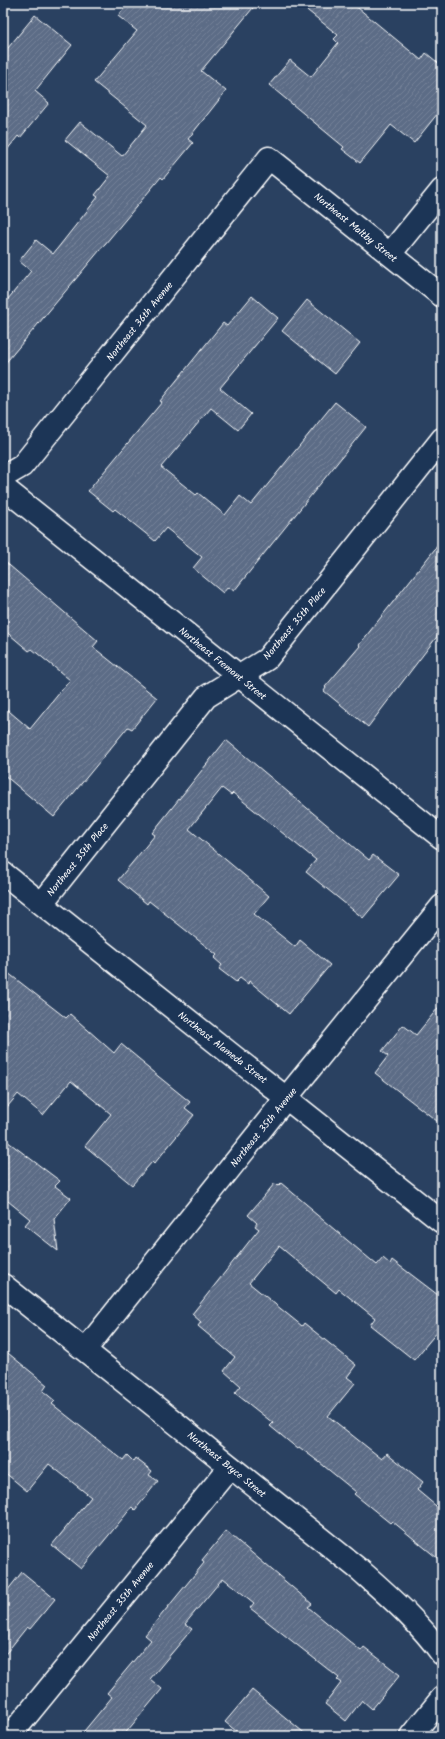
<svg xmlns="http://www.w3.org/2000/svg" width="445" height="1739" viewBox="0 0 445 1739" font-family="Kalam,sans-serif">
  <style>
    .building { fill: url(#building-hatch); stroke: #fff }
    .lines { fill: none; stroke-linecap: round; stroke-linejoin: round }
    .street-casing { stroke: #fff; stroke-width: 25 }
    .secondary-casing { stroke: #fff; stroke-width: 25 }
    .street { stroke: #1d3557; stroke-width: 22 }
    .secondary { stroke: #1d3557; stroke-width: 22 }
    .labels { text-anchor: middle; stroke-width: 3; stroke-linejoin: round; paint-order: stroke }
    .street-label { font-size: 10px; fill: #fff; stroke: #1d3557 }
  </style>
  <defs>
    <pattern id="building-hatch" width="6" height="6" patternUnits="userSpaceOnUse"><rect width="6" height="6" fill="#5b6c86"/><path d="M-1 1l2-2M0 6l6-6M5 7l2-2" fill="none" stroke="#748298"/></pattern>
  </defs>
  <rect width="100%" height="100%" fill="#2a4161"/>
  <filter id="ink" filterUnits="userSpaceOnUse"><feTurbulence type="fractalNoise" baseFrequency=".025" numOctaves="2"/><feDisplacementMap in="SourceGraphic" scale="8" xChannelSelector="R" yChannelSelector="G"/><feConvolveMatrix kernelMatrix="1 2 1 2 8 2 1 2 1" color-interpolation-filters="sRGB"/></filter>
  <g filter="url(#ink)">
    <g class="building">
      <path d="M129 3H257L201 71 226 91 188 139 193 143 163 179 161 177 3 366V305L31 271 19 261 36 240 53 254 98 197 95 195 110 176 65 140 80 122 122 156 147 125 94 82 137 31 118 16Z"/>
      <path d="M298 3H352L421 60 426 53 442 66V108L414 143 391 125 360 163 342 149 344 147 269 85 290 60 311 77 338 43 334 39 338 35Z"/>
      <path d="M35 15 72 45 35 91 49 103 20 138 18 136 3 155V54Z"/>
      <path d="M252 296 278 318 220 388 251 414 238 430 211 408 161 467 196 495 198 493 225 515 240 496 251 505 335 402 366 427 234 591 228 587 223 593 193 568 202 557 166 528 155 541 115 509 113 511 88 491 162 402 160 401 223 323 227 326Z"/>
      <path d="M307 300 360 343 335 374 282 331Z"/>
      <path d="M442 540V630L368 727 324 691 326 688 325 687 360 646 359 645Z"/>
      <path d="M3 560 98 641 93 647 157 698 132 729 128 727 54 817 3 774V706L30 729 70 680 32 649 29 651 3 629Z"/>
      <path d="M226 740 369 860 373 855 399 875 363 918 306 872 316 860 233 793 231 795 222 788 189 829 269 896 254 914 295 947 300 940 330 965 289 1014 249 981 248 984 240 978 236 982 219 969 222 965 214 958 217 955 149 901 147 904 118 880 155 835 152 833Z"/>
      <path d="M3 969 66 1018 70 1014 114 1053 121 1044 144 1063 143 1064 190 1102 185 1108 194 1115 154 1164 152 1162 132 1185 85 1146 111 1114 71 1081 43 1115 18 1094 3 1112Z"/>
      <path d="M442 1003V1125L375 1073 388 1056 382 1051 403 1025 416 1035Z"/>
      <path d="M3 1138 60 1181 55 1186 71 1198 54 1219 58 1251 25 1225 30 1219 3 1197Z"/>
      <path d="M275 1183 278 1186 281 1183 312 1209 311 1210 377 1265 383 1258 390 1264 392 1260 442 1298V1326L414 1360 370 1325 375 1318 339 1289 336 1293 279 1246 249 1283 302 1326 304 1323 356 1365 347 1377 355 1383 328 1416 382 1459 387 1453 423 1482 417 1490 442 1511V1562L392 1521 390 1523 354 1494 356 1492 319 1462 299 1447 298 1449 270 1426 273 1423 235 1393 241 1386 224 1371 235 1357 198 1326 201 1322 192 1314 259 1229 255 1226 257 1223 248 1215Z"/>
      <path d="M3 1349 47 1385 43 1391 55 1401 52 1404 123 1460 127 1455 133 1461 135 1458 152 1471 149 1475 158 1481 135 1510 132 1507 81 1569 52 1545 91 1497 49 1464 27 1491 3 1471Z"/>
      <path d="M226 1531 312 1604 308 1607 361 1651 364 1647 400 1675 372 1709 362 1700 346 1721 325 1704 341 1683 337 1680 339 1678 250 1608 254 1603 223 1578 185 1624 192 1629 150 1679 162 1689 123 1736H80L112 1697 107 1693 151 1640 145 1635 204 1563 202 1560Z"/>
      <path d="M22 1572 55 1599 30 1629 27 1627 3 1657V1596Z"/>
      <path d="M252 1690 308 1736H242L225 1722Z"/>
    </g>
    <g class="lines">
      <g class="street-casing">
        <g id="street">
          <path d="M390 254 442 190"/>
          <path d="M3 477 22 466 269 158 442 296"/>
          <path d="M3 873 442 1222"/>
          <path d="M42 903 206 697 267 659 442 439"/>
          <path d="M3 1285 361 1571C390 1597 419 1622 442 1654"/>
          <path d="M85 1350 287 1097 442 906"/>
          <path d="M10 1736 230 1467"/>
          <path d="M411 1736 442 1698"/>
        </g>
      </g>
      <g class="secondary-casing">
        <path id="secondary" d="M3 487 442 838"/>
      </g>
      <use href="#street" class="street"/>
      <use href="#secondary" class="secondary"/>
    </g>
  </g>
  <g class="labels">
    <g class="street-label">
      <text transform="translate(356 227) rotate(39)" y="4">Northeast Maltby Street</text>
      <text transform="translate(139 321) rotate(-51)" y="4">Northeast 36th Avenue</text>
      <text transform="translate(294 623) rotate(-50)" y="4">Northeast 35th Place</text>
      <text transform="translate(223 663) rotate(39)" y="4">Northeast Fremont Street</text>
      <text transform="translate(77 859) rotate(-51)" y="4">Northeast 35th Place</text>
      <text transform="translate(223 1047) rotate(38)" y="4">Northeast Alameda Street</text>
      <text transform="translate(263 1127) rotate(-51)" y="4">Northeast 35th Avenue</text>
      <text transform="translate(227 1464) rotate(39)" y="4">Northeast Bryce Street</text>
      <text transform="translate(120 1601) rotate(-51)" y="4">Northeast 35th Avenue</text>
    </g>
  </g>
  <rect width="445" height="1739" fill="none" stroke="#1d3557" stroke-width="16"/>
  <rect x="8" y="8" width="429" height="1723" fill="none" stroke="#fff" stroke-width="1.5" filter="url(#ink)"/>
</svg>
